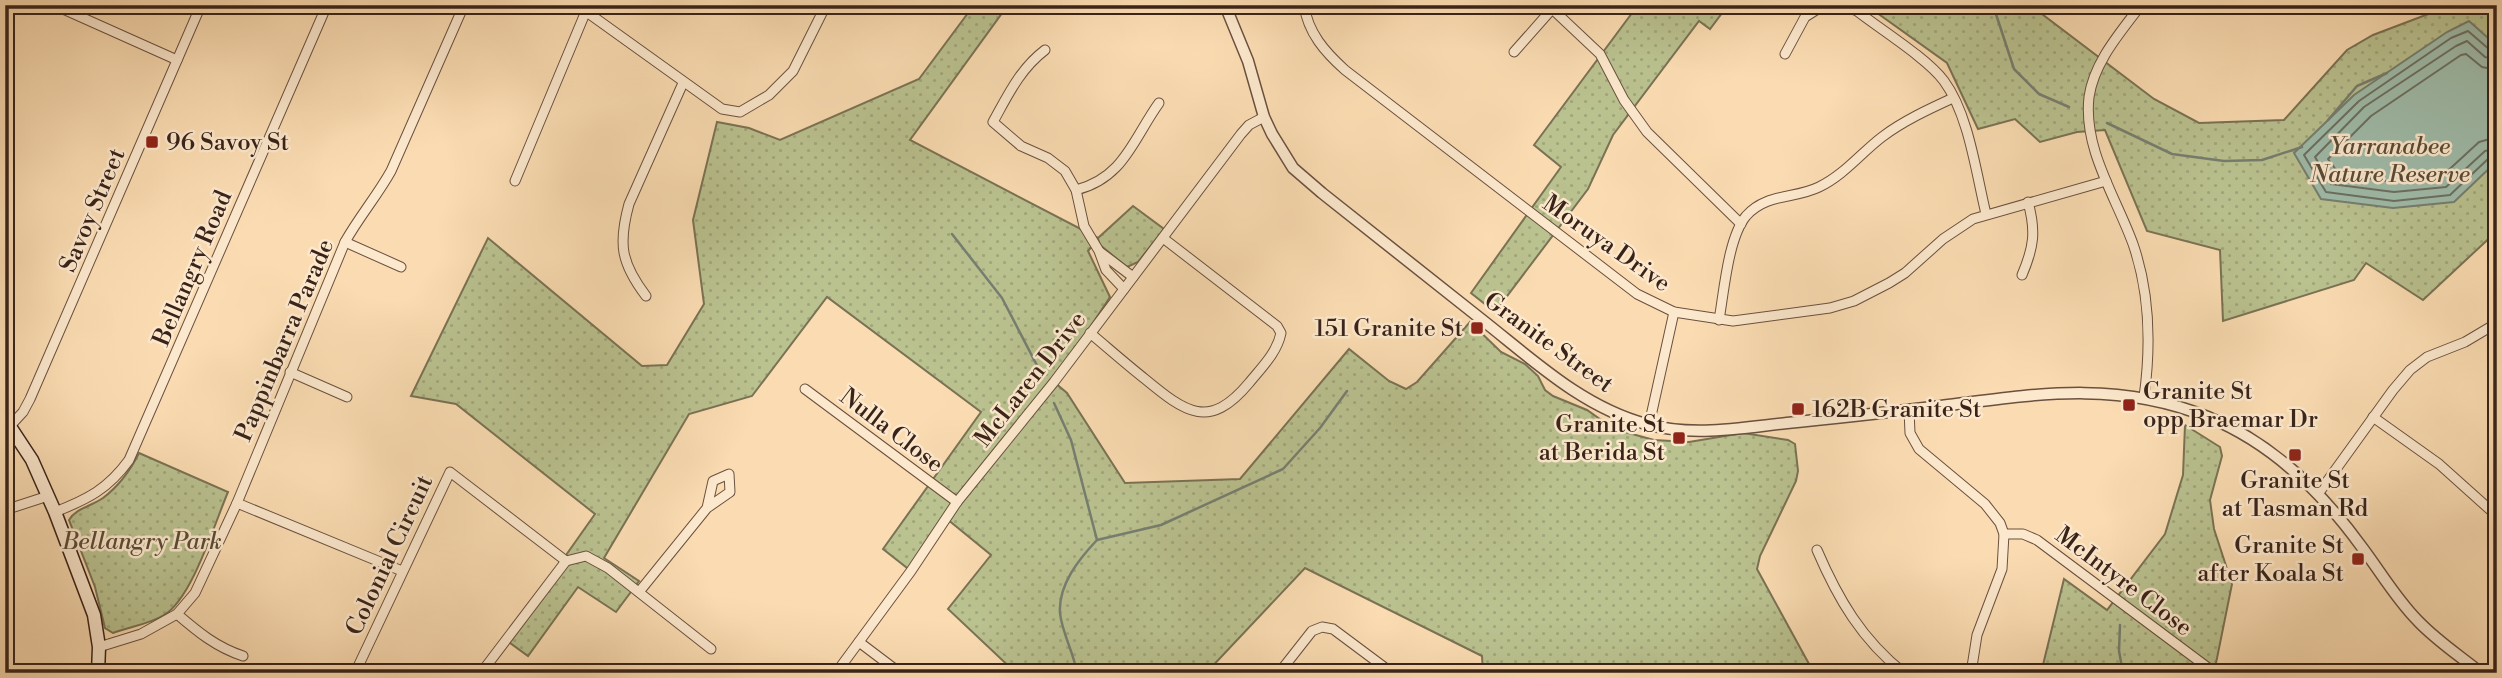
<svg xmlns="http://www.w3.org/2000/svg" width="2502" height="678" viewBox="0 0 2502 678" font-family="'Libre Bodoni',serif">
  <style>
    .green { fill: url(#green-dots); stroke: #7a7254; stroke-width: 2 }
    .water { fill: #9fbcaa; stroke: #767f70; stroke-width: 2 }
    .lines { fill: none; stroke-linecap: round; stroke-linejoin: round }
    .shore { stroke: #6c7062; stroke-width: 2 }
    .stream { stroke: #767f70; stroke-width: 2.5 }
    .minor-casing { stroke: #6a513f; stroke-width: 11 }
    .tertiary-casing { stroke: #6a513f; stroke-width: 13 }
    .secondary-casing { stroke: #392319; stroke-width: 15 }
    .minor { stroke: #fce8cd; stroke-width: 9 }
    .tertiary { stroke: #fce8cd; stroke-width: 10 }
    .secondary { stroke: #fce8cd; stroke-width: 12 }
    .poi-dot { fill: #8f2418; stroke: #fce8cd; stroke-width: 2.5 }
    .labels { text-anchor: middle; stroke-width: 5; stroke-linejoin: round; paint-order: stroke }
    .poi-label { font-size: 24px; fill: #392319; stroke: #fce8cd; text-anchor: start }
    .park-label { font-size: 24px; font-style: italic; fill: #594b37; stroke: #fce8cd }
    .street-label { font-size: 24px; fill: #392319; stroke: #fce8cd }
  </style>
  <defs>
    <pattern id="green-dots" width="8" height="8" patternUnits="userSpaceOnUse" patternTransform="scale(1.75)"><rect width="8" height="8" fill="#bac290"/><path d="M2 2h.1M6 6h.1" fill="none" stroke="#a1a67c" stroke-width="1.8" stroke-linecap="round"/></pattern>
  </defs>
  <rect width="100%" height="100%" fill="#fbdcb2"/>
  <filter id="stains"><feTurbulence type="fractalNoise" baseFrequency=".00286" numOctaves="4"/><feColorMatrix values="0 0 0 0 .2 0 0 0 0 .09 0 0 0 0 .02 0 0 0 .5 -.17"/></filter>
  <radialGradient id="worn" r=".72"><stop offset=".6" stop-color="#630" stop-opacity="0"/><stop offset="1" stop-color="#630" stop-opacity=".3"/></radialGradient>
  <g class="green">
    <path d="M974 5H1001L1005 9 910 140 1098 238 1133 206 1164 229 1138 262 1127 267 1100 245 1098 239 1088 251 1110 297 1054 382 1067 393 1125 483 1240 479 1349 349 1389 381 1406 389 1417 382 1470 322 1501 352 1525 364 1538 376 1545 390 1553 396 1587 410 1614 429 1654 440 1689 442 1743 433 1788 440 1795 444 1798 471 1796 481 1760 556 1757 569 1814 673H1483L1482 656 1305 568 1206 673H1016L948 609 991 555 947 519 911 571 883 549 981 412 827 297 752 396 689 414 604 558 639 581 616 612 578 587 528 656 506 640 595 514 456 404 411 396 488 238 642 366 667 365 704 304 693 220 717 122 749 128 780 140 919 79Z"/>
    <path d="M1638 5H1728L1710 29 1699 21 1613 135 1588 189 1495 312 1471 293 1561 167 1534 145Z"/>
    <path d="M1866 5H2030L2154 99 2199 123 2284 120 2347 50 2373 35 2452 5H2497V231L2423 300 2366 263 2354 280 2223 321 2220 250 2147 231 2105 130 2077 132 2040 142 2015 119 1978 129 1947 63Z"/>
    <path d="M2185 425 2220 447 2222 456 2210 500 2214 529 2232 584 2214 673H2041L2064 579 2107 610 2165 534 2183 475Z"/>
    <path d="M139 453 228 492C215 522 192 599 164 615 150 624 129 627 113 633L105 628 95 587 69 520C76 508 92 506 103 498 119 486 130 471 139 453Z"/>
  </g>
  <path class="water" d="M2469 21 2497 46V161L2454 202 2393 208 2321 199 2294 153 2354 95 2447 32Z"/>
  <g class="lines">
    <g class="shore">
      <path d="M2497 51 2490 50 2468 31 2451 38 2359 101 2304 155 2326 192 2394 201 2450 195 2489 158 2497 157"/>
      <path d="M2497 60 2485 57 2467 41 2456 46 2364 107 2315 157 2331 184 2394 192 2446 187 2485 151 2497 148"/>
      <path d="M2497 70 2482 67 2466 54 2461 55 2371 116 2328 159 2339 174 2394 182 2441 177 2479 142 2497 137"/>
    </g>
    <g class="stream">
      <path d="M1993 5 2014 69 2039 94 2069 107"/>
      <path d="M2328 120 2357 86 2387 73"/>
      <path d="M2107 123 2172 154 2224 161 2262 160 2302 147"/>
      <path d="M952 234 1002 298 1043 377"/>
      <path d="M1054 403 1071 440 1097 540C1079 559 1058 585 1060 613 1062 633 1074 653 1077 673"/>
      <path d="M1097 540 1161 525 1283 469 1320 428 1347 391"/>
      <path d="M2120 625 2119 651 2123 673"/>
    </g>
    <g class="minor-casing">
      <g id="minor">
        <path d="M54 5 177 60"/>
        <path d="M577 5 722 109 740 112 769 95 793 71 826 5"/>
        <path d="M1304 5C1308 33 1325 52 1345 70L1637 294 1674 312 1733 321 1830 308 1854 301 1889 283 1905 273 1943 239 1973 219 2106 181"/>
        <path d="M1548 5 1600 54 1624 100 1647 132 1741 224"/>
        <path d="M1845 5 1857 11C1880 29 1928 59 1944 81 1969 115 1976 173 1986 214"/>
        <path d="M2141 5C2120 33 2094 62 2089 97 2083 149 2116 197 2133 244 2150 293 2151 346 2144 397"/>
        <path d="M1045 50C1020 69 1008 95 993 122L1021 146 1048 158 1065 171 1076 190 1084 226 1099 251 1106 270 1124 289"/>
        <path d="M1514 52 1552 9"/>
        <path d="M1785 54 1805 17 1824 5"/>
        <path d="M515 181 586 11"/>
        <path d="M1076 190C1124 178 1133 139 1159 103"/>
        <path d="M345 242 401 267"/>
        <path d="M1100 252 1133 277"/>
        <path d="M2022 275C2034 247 2036 231 2028 202"/>
        <path d="M646 296C621 263 618 244 629 204L683 83"/>
        <path d="M1719 320C1724 292 1728 238 1746 216 1766 193 1795 199 1819 187 1844 175 1861 153 1882 137 1903 121 1929 109 1953 98"/>
        <path d="M1090 333C1108 348 1126 364 1145 379 1185 412 1209 431 1249 383 1261 368 1277 353 1281 333L1277 326 1163 238"/>
        <path d="M290 372 347 397"/>
        <path d="M805 389 957 502"/>
        <path d="M1909 410 1910 433 1919 449 1985 504 2000 523 2004 534 2002 569 1977 635 1971 673"/>
        <path d="M2373 417 2439 464 2497 516"/>
        <path d="M11 425 23 412 30 399 201 5"/>
        <path d="M1649 425 1674 312"/>
        <path d="M2318 494 2393 390 2410 370 2427 357 2465 342 2497 323"/>
        <path d="M237 503 402 571"/>
        <path d="M5 510 48 496"/>
        <path d="M55 512C88 499 108 489 129 460L327 5"/>
        <path d="M2004 534H2023L2037 540 2215 673"/>
        <path d="M1817 550C1838 599 1862 640 1904 673"/>
        <path d="M566 561 586 556 608 568 711 649"/>
        <path d="M639 592 707 508 713 481 729 474 730 492 707 508"/>
        <path d="M177 614C198 632 216 647 243 656"/>
        <path d="M859 642 900 673"/>
        <path d="M99 647 141 634 177 614 195 593 237 503 345 242C359 217 377 196 391 171L464 5"/>
        <path d="M355 673 450 472 566 561"/>
        <path d="M481 673 566 561"/>
        <path d="M836 673 911 571 957 502 1054 382 1241 134 1249 125 1264 117"/>
        <path d="M1279 673 1312 631 1322 627 1333 629 1392 673"/>
      </g>
    </g>
    <g class="tertiary-casing">
      <path id="tertiary" d="M1225 5 1248 61 1264 117 1272 134 1293 168 1322 193C1375 235 1428 277 1481 319 1532 359 1582 407 1646 424 1692 437 1740 428 1787 423 1838 418 1890 412 1941 406 2035 394 2118 380 2208 417 2272 443 2321 491 2361 546 2380 571 2396 599 2418 621 2437 641 2460 656 2481 673"/>
    </g>
    <g class="secondary-casing">
      <path id="secondary" d="M5 419 32 460 55 512 94 615 99 647 98 673"/>
    </g>
    <use href="#minor" class="minor"/>
    <use href="#tertiary" class="tertiary"/>
    <use href="#secondary" class="secondary"/>
  </g>
  <g class="poi-dot">
    <rect x="145" y="135" width="14" height="14" rx="3.5"/>
    <rect x="1470" y="321" width="14" height="14" rx="3.5"/>
    <rect x="2122" y="398" width="14" height="14" rx="3.5"/>
    <rect x="1791" y="402" width="14" height="14" rx="3.5"/>
    <rect x="1672" y="431" width="14" height="14" rx="3.5"/>
    <rect x="2288" y="448" width="14" height="14" rx="3.5"/>
    <rect x="2351" y="552" width="14" height="14" rx="3.5"/>
  </g>
  <g class="labels">
    <g class="poi-label">
      <text x="166" y="150">96 Savoy St</text>
      <text x="1463" y="336" text-anchor="end">151 Granite St</text>
      <text x="2143" y="399">Granite St<tspan x="2143" dy="28">opp Braemar Dr</tspan></text>
      <text x="1812" y="417">162B Granite St</text>
      <text x="1665" y="432" text-anchor="end">Granite St<tspan x="1665" dy="28">at Berida St</tspan></text>
      <text x="2295" y="488" text-anchor="middle">Granite St<tspan x="2295" dy="28">at Tasman Rd</tspan></text>
      <text x="2344" y="553" text-anchor="end">Granite St<tspan x="2344" dy="28">after Koala St</tspan></text>
    </g>
    <g class="park-label">
      <text x="2390" y="154">Yarranabee<tspan x="2390" dy="28">Nature Reserve</tspan></text>
      <text x="142" y="549">Bellangry Park</text>
    </g>
    <g class="street-label">
      <text transform="translate(92 210) rotate(-67)" y="8">Savoy Street</text>
      <text transform="translate(1607 243) rotate(35)" y="8">Moruya Drive</text>
      <text transform="translate(192 268) rotate(-67)" y="8">Bellangry Road</text>
      <text transform="translate(284 340) rotate(-67)" y="8">Pappinbarra Parade</text>
      <text transform="translate(1549 342) rotate(36)" y="8">Granite Street</text>
      <text transform="translate(1030 379) rotate(-52)" y="8">McLaren Drive</text>
      <text transform="translate(892 430) rotate(37)" y="8">Nulla Close</text>
      <text transform="translate(389 555) rotate(-65)" y="8">Colonial Circuit</text>
      <text transform="translate(2124 581) rotate(37)" y="8">McIntyre Close</text>
    </g>
  </g>
  <rect width="2502" height="678" fill="none" stroke="#fbdcb2" stroke-width="28"/>
  <rect x="7" y="7" width="2488" height="664" fill="none" stroke="#392319" stroke-width="3.5"/>
  <rect x="14" y="14" width="2474" height="650" fill="none" stroke="#392319" stroke-width="2"/>
  <rect width="100%" height="100%" filter="url(#stains)"/>
  <rect width="100%" height="100%" fill="url(#worn)"/>
</svg>
